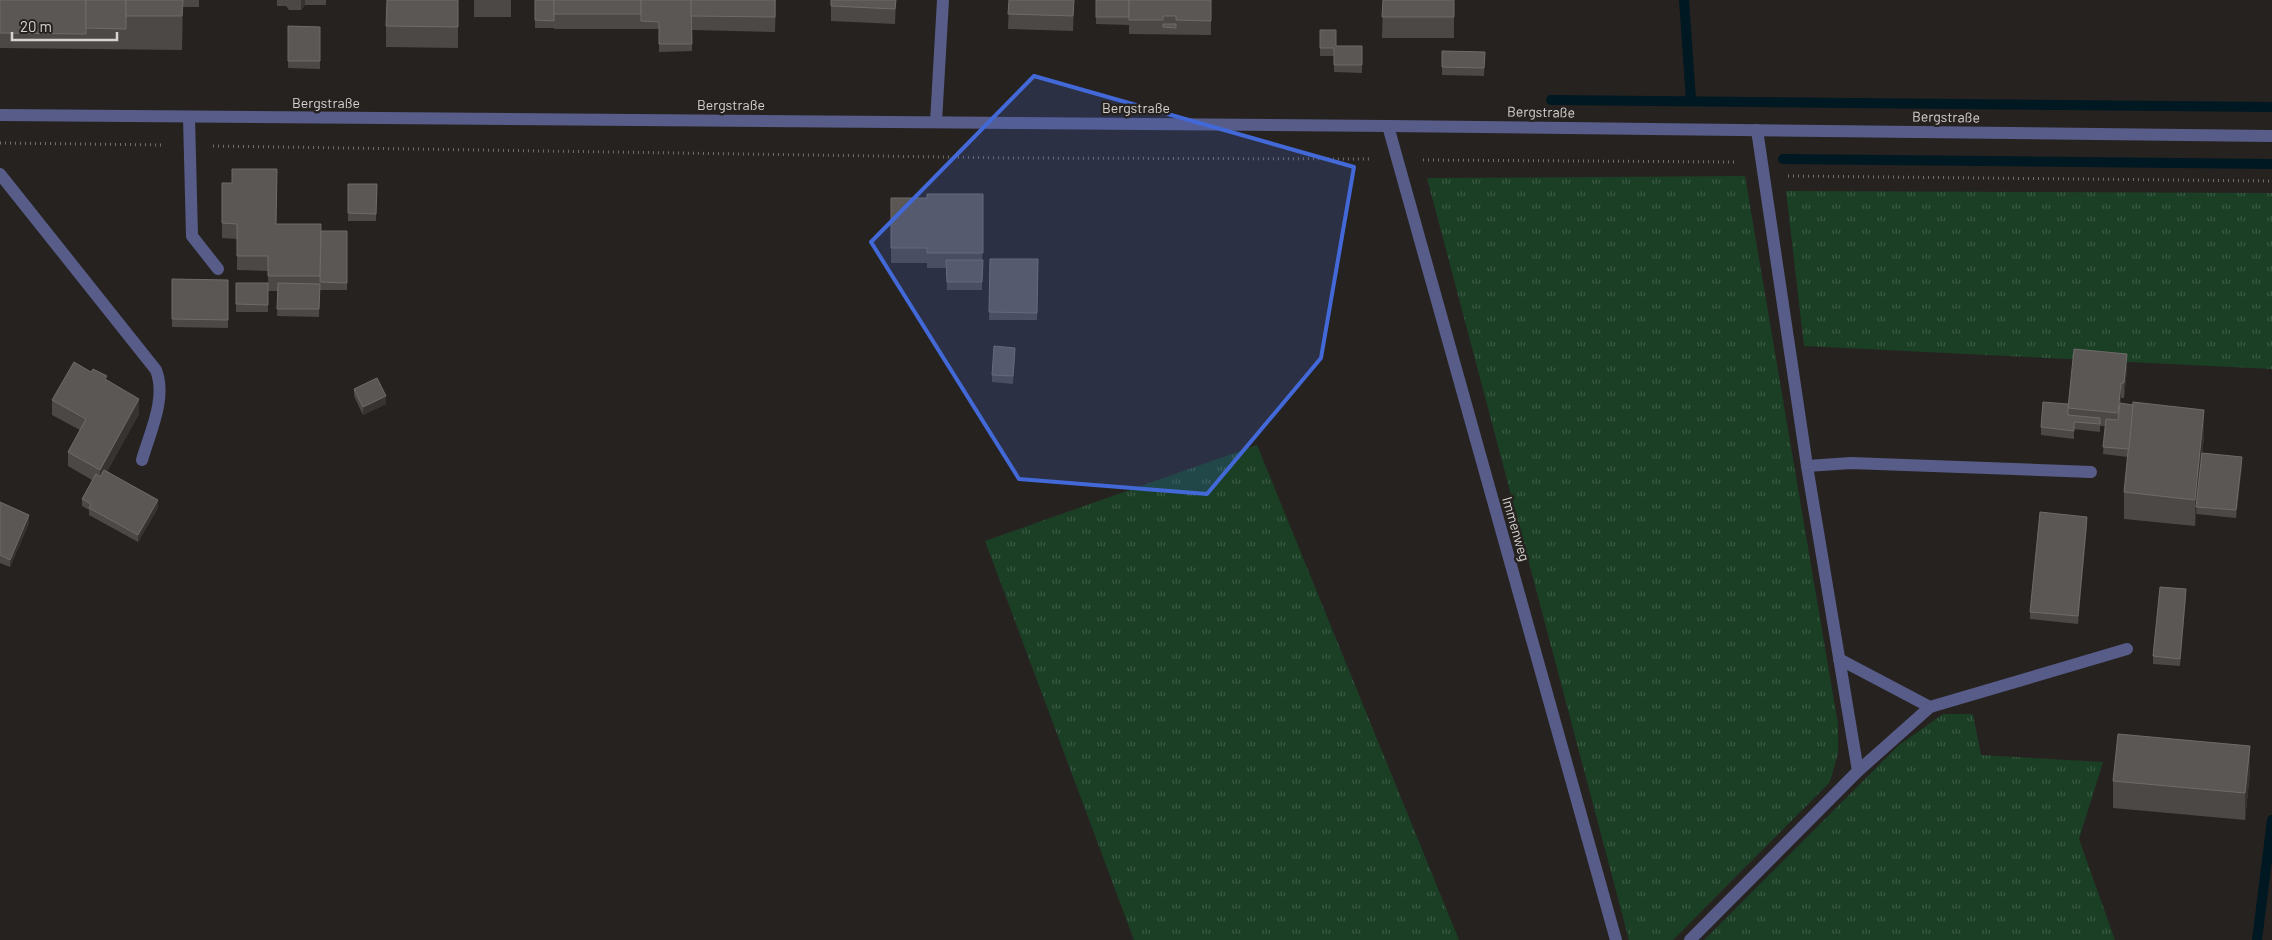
<svg xmlns="http://www.w3.org/2000/svg" width="2272" height="940" viewBox="0 0 2272 940" font-family="Barlow,sans-serif">
  <style>
    .grass { fill: url(#grass-tufts) }
    .lines { fill: none; stroke-linecap: round; stroke-linejoin: round }
    .stream { stroke: #001822; stroke-width: 10 }
    .path { stroke: #726f6d; stroke-width: 3; stroke-dasharray: 1 4; stroke-linecap: butt }
    .service { stroke: #585c88; stroke-width: 12 }
    .minor { stroke: #585c88; stroke-width: 12 }
    .tertiary { stroke: #585c88; stroke-width: 12 }
    .wall { fill: #4b4846 }
    .shaded-wall { fill: #363330 }
    .building { fill: #5a5755; stroke: #6e6b68 }
    .marked { fill: #4269d7; fill-opacity: 0.2; stroke: #4269d7; stroke-width: 4; stroke-linejoin: round }
    .labels { text-anchor: middle; stroke-width: 5; stroke-linejoin: round; paint-order: stroke }
    .street-label { font-size: 14px; fill: #d6d3d2; stroke: #262220 }
  </style>
  <defs>
    <pattern id="grass-tufts" width="24" height="20" patternUnits="userSpaceOnUse" patternTransform="scale(1.25)"><rect width="24" height="20" fill="#1b3f25"/><path d="M3 7l-1-3M5 7V3M7 7l1-3M15 17l-1-3M17 17v-4M19 17l1-3" fill="none" stroke="#3b5a44"/></pattern>
  </defs>
  <rect width="100%" height="100%" fill="#262220"/>
  <g class="grass">
    <path d="M1745 176 1838 724V753L1830 782 1673 940H1629L1427 178Z"/>
    <path d="M1786 191 2272 193V369L1804 346Z"/>
    <path d="M1257 445 1459 940H1134L985 541Z"/>
    <path d="M1943 714H1973L1981 755 2103 762 2079 839 2115 940H1704L1899 745Z"/>
  </g>
  <g class="lines">
    <g class="stream">
      <path d="M1684 0 1691 100"/>
      <path d="M1551 100 2272 107"/>
      <path d="M1783 159 2272 164"/>
      <path d="M2257 940 2272 820"/>
    </g>
    <g class="path">
      <path d="M0 143 164 145"/>
      <path d="M213 146 1009 158 1372 159"/>
      <path d="M1423 160 1737 162"/>
      <path d="M1788 176 2272 181"/>
    </g>
    <g class="service">
      <path d="M189 117 192 236 218 269"/>
      <path d="M936 122 943 0"/>
      <path d="M1757 130 1807 466 1858 771"/>
      <path d="M0 174 156 370C167 398 150 432 142 460"/>
      <path d="M1807 466 1851 463 2091 472"/>
      <path d="M1839 659 1930 707"/>
      <path d="M1690 940 1858 771 1930 707 2127 649"/>
    </g>
    <path class="minor" d="M1388 126 1616 940"/>
    <path class="tertiary" d="M0 115 1388 126 2272 136"/>
  </g>
  <g class="wall">
    <path d="M0 0H199V7H183V5L182 50 0 48Z"/>
    <path d="M277 0H326V5H305L301 10H289L286 6H277Z"/>
    <path d="M458 0V48L386 47V26Z"/>
    <rect x="474" y="0" width="37" height="17"/>
    <path d="M535 0H776L775 32 692 30V51L659 52V29H641V27V29H554V28H535Z"/>
    <path d="M831 0H896L895 24 831 21Z"/>
    <path d="M1009 0H1074L1073 31 1008 29Z"/>
    <path d="M1096 0H1211V35L1129 34V25L1096 24Z"/>
    <path d="M1383 0H1454V38H1382Z"/>
    <path d="M288 26 320 27V69L288 68Z"/>
    <path d="M1320 30 1336 46H1362V73L1334 72V56H1320Z"/>
    <path d="M1442 51 1485 52 1484 76 1442 75Z"/>
    <path d="M222 183 276 224 321 231H347V290H320L319 317 277 316 278 291H268V312H236V283H268V271L237 270V239L222 238Z"/>
    <path d="M348 184H377L376 221H348Z"/>
    <path d="M983 194 982 290H947L946 268H927V263H891V198H927Z"/>
    <path d="M990 259H1038L1037 320H989Z"/>
    <path d="M172 279 228 280V328L172 327Z"/>
    <path d="M1015 356 1013 384 992 382V375Z"/>
    <path d="M2127 369 2124 398H2121L2120 404 2204 436 2202 453 2242 465 2236 518 2196 514V512L2195 526 2124 519V492L2128 457 2103 454 2105 426H2100V432L2074 429V439L2041 435V427L2068 404Z"/>
    <path d="M107 380 139 414 107 471 158 508 138 542 89 515V510L82 506V499L92 480 68 466V452L80 430 52 415V400Z"/>
    <path d="M354 389 386 404 363 415 354 396Z"/>
    <path d="M0 502 29 523 10 567 0 563Z"/>
    <path d="M2087 525 2078 624 2030 619V612Z"/>
    <path d="M2186 597 2180 666 2153 664V656Z"/>
    <path d="M2250 772 2245 820 2113 808V781Z"/>
  </g>
  <g class="shaded-wall">
    <path d="M183 0 182 50V16Z"/>
    <path d="M301 0H305V5L301 10Z"/>
    <path d="M2127 354V369L2124 398V383Z"/>
    <path d="M2121 383V398L2118 428V413Z"/>
    <path d="M386 396V404L363 415V407Z"/>
    <path d="M139 399V414L100 485V470Z"/>
    <path d="M2204 410V436L2195 526V500Z"/>
    <path d="M2242 457V465L2236 518V510Z"/>
    <path d="M158 500V508L138 542V535Z"/>
    <path d="M29 515V523L10 567V560Z"/>
    <path d="M2087 517V525L2078 624V616Z"/>
    <path d="M2186 589V597L2180 666V659Z"/>
    <path d="M2250 746V772L2245 820V793Z"/>
  </g>
  <g class="building">
    <path d="M0 0H86V34L0 33Z"/>
    <path d="M86 0H126V29L86 28Z"/>
    <path d="M126 0H183L182 16H126Z"/>
    <path d="M387 0H458V27L386 26Z"/>
    <path d="M535 0H554V21L535 20Z"/>
    <rect x="554" y="0" width="87" height="14"/>
    <path d="M641 0H691L692 44H659V22L641 21Z"/>
    <path d="M691 0H775V17L691 16Z"/>
    <path d="M831 0H896L895 9 831 6Z"/>
    <path d="M1009 0H1074L1073 16 1008 14Z"/>
    <rect x="1096" y="0" width="33" height="17"/>
    <path d="M1129 0H1211V21L1176 20V16H1163V20H1129Z"/>
    <path d="M1383 0H1454V17H1382Z"/>
    <path d="M1163 24H1176V28L1163 27Z"/>
    <path d="M288 26 320 27V61H288Z"/>
    <path d="M1320 30H1336V46H1362V65H1334V48H1320Z"/>
    <path d="M1442 51 1485 52 1484 68 1442 67Z"/>
    <path d="M232 169H277L276 224H321L320 276H268V256H237V224L222 223V183H232Z"/>
    <path d="M348 184H377L376 214 348 213Z"/>
    <path d="M927 194H983V253H927V248H891V198H927Z"/>
    <path d="M321 231H347V283L320 282Z"/>
    <path d="M990 259H1038L1037 313 989 312Z"/>
    <path d="M946 260H983L982 282H947Z"/>
    <path d="M172 279 228 280V320L172 319Z"/>
    <path d="M236 283H268V305L236 304Z"/>
    <path d="M278 283 320 284 319 309H277Z"/>
    <path d="M994 346 1015 348 1013 376 992 375Z"/>
    <path d="M2074 349 2127 354 2124 383H2121L2118 413 2068 408Z"/>
    <path d="M74 362 91 372 93 369 107 376 105 379 139 399 100 470 68 452 86 419 52 400Z"/>
    <path d="M377 378 386 396 363 407 354 389Z"/>
    <path d="M2043 402 2068 404V415L2100 418V424L2074 422V431L2041 427Z"/>
    <path d="M2133 402 2204 410 2195 500 2124 492Z"/>
    <path d="M2120 403 2133 405 2129 449 2103 447 2106 419 2118 420Z"/>
    <path d="M2202 453 2242 457 2236 510 2196 507Z"/>
    <path d="M104 470 158 500 138 535 89 508 91 504 82 499 96 474 100 477Z"/>
    <path d="M0 502 29 515 10 560 0 555Z"/>
    <path d="M2040 512 2087 517 2078 616 2030 612Z"/>
    <path d="M2160 587 2186 589 2180 659 2153 656Z"/>
    <path d="M2118 734 2250 746 2245 793 2113 781Z"/>
  </g>
  <path class="marked" d="M1034 76 1354 167 1321 358 1207 494 1019 479 871 242Z"/>
  <g class="labels">
    <g class="street-label">
      <text x="326" y="108">Bergstraße</text>
      <text x="731" y="110">Bergstraße</text>
      <text x="1136" y="113">Bergstraße</text>
      <text transform="translate(1541 112) rotate(1)" y="5">Bergstraße</text>
      <text transform="translate(1946 117) rotate(1)" y="5">Bergstraße</text>
      <text transform="translate(1516 529) rotate(74)" y="5">Immenweg</text>
    </g>
  </g>
  <path d="M12 32v8h105v-8" fill="none" stroke="#d6d3d2" stroke-width="2.5"/>
  <text x="20" y="32" font-size="15" fill="#d6d3d2" stroke="#262220" stroke-width="4" paint-order="stroke">20 m</text>
</svg>
